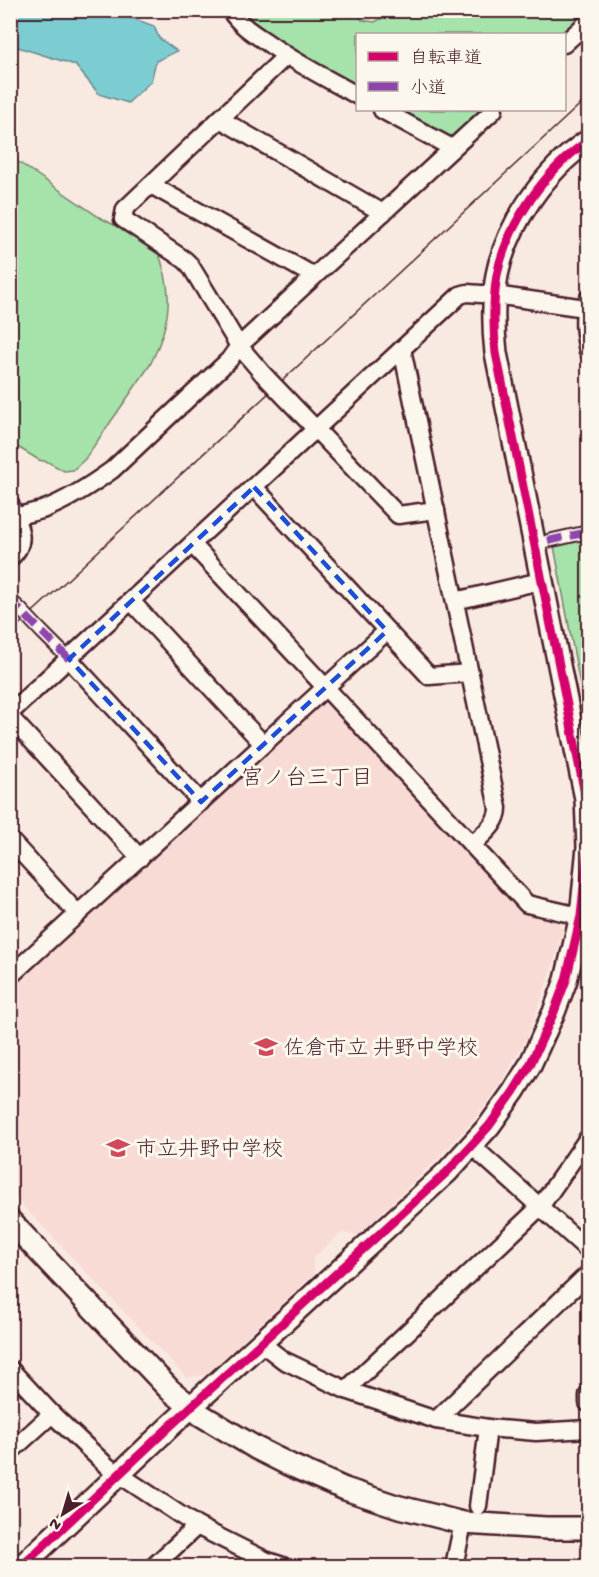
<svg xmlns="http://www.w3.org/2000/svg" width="599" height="1577" viewBox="0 0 599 1577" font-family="'Gochi Hand','Klee One',sans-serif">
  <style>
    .built { fill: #f7dbd4 }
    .green { fill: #a5e3ab; stroke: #78816b; stroke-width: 1.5 }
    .water { fill: #7bcdd2; stroke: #67878f; stroke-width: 1.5 }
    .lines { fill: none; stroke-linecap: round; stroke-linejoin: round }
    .pedestrian-casing { stroke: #4a1f2b; stroke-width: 16 }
    .minor-casing { stroke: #4a1f2b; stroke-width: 21 }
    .tertiary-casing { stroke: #4a1f2b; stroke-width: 26 }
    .pedestrian { stroke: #fbf7ec; stroke-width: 12 }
    .minor { stroke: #fbf7ec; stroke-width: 16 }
    .tertiary { stroke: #fbf7ec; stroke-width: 21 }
    .tram { stroke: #4a1f2b; stroke-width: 1.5 }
    .pedestrian-bridge-casing { stroke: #4a1f2b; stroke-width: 16; stroke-linecap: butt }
    .minor-bridge-casing { stroke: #4a1f2b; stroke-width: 21; stroke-linecap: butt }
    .pedestrian-bridge { stroke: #fbf7ec; stroke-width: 12 }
    .minor-bridge { stroke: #fbf7ec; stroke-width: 16 }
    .quiet { stroke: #8e44ad; stroke-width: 8; stroke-dasharray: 15 8; stroke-linecap: butt }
    .cycleway-casing { stroke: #fbf7ec; stroke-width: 13 }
    .cycleway { stroke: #d6006c; stroke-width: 9 }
    .marked { fill: none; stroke: #1d4ed8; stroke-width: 4.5; stroke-dasharray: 12 8; stroke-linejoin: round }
    .labels { text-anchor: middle; stroke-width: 6; stroke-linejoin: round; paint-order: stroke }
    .poi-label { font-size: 21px; fill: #4a1f2b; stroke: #fbf7ec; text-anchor: start }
    .neighbourhood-label { font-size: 22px; fill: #4a1f2b; stroke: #fbf7ec }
  </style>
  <rect width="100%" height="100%" fill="#f9eae1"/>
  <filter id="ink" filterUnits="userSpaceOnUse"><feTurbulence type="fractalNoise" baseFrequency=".0167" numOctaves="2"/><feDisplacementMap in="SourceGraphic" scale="12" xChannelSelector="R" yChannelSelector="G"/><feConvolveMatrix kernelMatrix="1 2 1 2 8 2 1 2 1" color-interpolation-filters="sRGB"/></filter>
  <g filter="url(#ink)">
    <path class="built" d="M322 702H329L524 912 555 918 563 930 551 972 527 1037 501 1083 476 1117 437 1159 358 1235 341 1233 313 1258 314 1274 206 1374 187 1378 11 1193V988Z"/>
    <g class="green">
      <path d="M588 10 564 34H358L357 88 254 27 237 11H356L362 20 375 22 384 17 426 16 439 11Z"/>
      <path d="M394 110H483L454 137 449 139Z"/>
      <path d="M14 159 99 217 156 247C175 292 171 322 150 365L85 459 73 470 64 471 48 462 39 460 11 443 10 164Z"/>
      <path d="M588 539V728L554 546Z"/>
    </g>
    <path class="water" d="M10 11H113L154 26 159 38 177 51 156 61 151 81 128 103 99 94 75 65 11 45Z"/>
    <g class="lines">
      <g class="pedestrian-casing">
        <g id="pedestrian">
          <path d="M548 541 588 532"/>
          <path d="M10 600 21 610"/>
          <path d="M42 632 69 659"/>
        </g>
      </g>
      <g class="minor-casing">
        <g id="minor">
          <path d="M230 10C239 24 251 32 265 41 294 62 326 78 358 96"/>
          <path d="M564 44 588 22"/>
          <path d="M382 110 452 148"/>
          <path d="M220 119 383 213"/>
          <path d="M151 185 314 276"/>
          <path d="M588 299C582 317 584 332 588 351"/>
          <path d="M402 349 498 808C498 824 483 834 472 845"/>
          <path d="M263 374 239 346 190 265 185 260 123 219 125 209 286 56"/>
          <path d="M284 396 398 515 436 510"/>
          <path d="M254 487 429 676 470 673"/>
          <path d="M10 504C17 524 30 541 10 558"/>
          <path d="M10 519C21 514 32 513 42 510 67 501 91 485 112 470L229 360 239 346 494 110"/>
          <path d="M192 544 527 904 588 918"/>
          <path d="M131 601 263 744"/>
          <path d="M455 601 532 583"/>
          <path d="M69 659 201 802"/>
          <path d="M10 713 460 295 467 293 495 295 585 308"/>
          <path d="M10 717 140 858"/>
          <path d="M10 840 78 914"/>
          <path d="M10 976 387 631"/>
          <path d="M472 1146 588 1250"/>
          <path d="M261 1343 283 1360 346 1390 436 1420 488 1428 536 1432 588 1429"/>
          <path d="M10 1369 52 1414 108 1467 197 1526 265 1560 283 1566"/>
          <path d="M346 1390 540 1207 588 1138"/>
          <path d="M588 1395V1403"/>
          <path d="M436 1420 588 1274"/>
          <path d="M10 1452 52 1414"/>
          <path d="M478 1506 488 1428"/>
          <path d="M154 1566 197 1526"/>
          <path d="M454 1566 463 1523"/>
        </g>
      </g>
      <g class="tertiary-casing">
        <g id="tertiary">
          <path d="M10 1221 170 1390 201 1415 256 1448 290 1465 345 1489 396 1506 463 1523 546 1528H588"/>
          <path d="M22 1566 168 1428 447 1172 489 1126 514 1091 530 1065 554 1012 566 980 581 916 588 847 586 799 496 353C493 327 493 300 497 275 507 224 546 169 588 141"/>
        </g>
      </g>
      <use href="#pedestrian" class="pedestrian"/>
      <use href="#minor" class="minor"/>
      <use href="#tertiary" class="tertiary"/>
      <path class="tram" d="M10 633 588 97"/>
      <g class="pedestrian-bridge-casing">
        <path id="pedestrian-bridge" d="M21 610 42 632"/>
      </g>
      <g class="minor-bridge-casing">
        <path id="minor-bridge" d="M263 374 284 396"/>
      </g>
      <use href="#pedestrian-bridge" class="pedestrian-bridge"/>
      <use href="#minor-bridge" class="minor-bridge"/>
      <g class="quiet">
        <path d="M548 541 588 532"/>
        <path d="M10 600 69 659"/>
      </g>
      <g class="cycleway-casing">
        <path id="cycleway" d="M22 1566 168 1428 447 1172 489 1126 514 1091 530 1065 554 1012 566 980 581 916 588 847 586 799 496 353C493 327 493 300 497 275 507 224 546 169 588 141"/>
      </g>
      <use href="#cycleway" class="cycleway"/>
    </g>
  </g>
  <path class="marked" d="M254 487 387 631 201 802 69 659Z"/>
  <defs>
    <g id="school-bare" transform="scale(1.8)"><path d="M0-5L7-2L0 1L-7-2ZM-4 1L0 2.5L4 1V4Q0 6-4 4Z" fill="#d1495b" stroke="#fbf7ec" stroke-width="2.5" paint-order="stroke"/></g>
  </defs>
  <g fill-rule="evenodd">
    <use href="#school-bare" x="266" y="1047"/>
    <use href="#school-bare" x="118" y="1148"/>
  </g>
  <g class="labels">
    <g class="poi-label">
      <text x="284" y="1054">佐倉市立 井野中学校</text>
      <text x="136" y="1155">市立井野中学校</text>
    </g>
    <g class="neighbourhood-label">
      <text x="307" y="784">宮ノ台三丁目</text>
    </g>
  </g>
  <rect width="599" height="1577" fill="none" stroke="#fbf7ec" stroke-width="36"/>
  <rect x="18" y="18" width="563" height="1541" fill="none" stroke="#4a1f2b" stroke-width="2" filter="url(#ink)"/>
  <rect x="356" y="33" width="210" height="78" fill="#fbf7ec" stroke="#b4a19f" stroke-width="1.5"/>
  <rect x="368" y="52" width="30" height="9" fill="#d6006c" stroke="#b4a19f" stroke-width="1.5"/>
  <text x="410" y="63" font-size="18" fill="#4a1f2b">自転車道</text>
  <rect x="368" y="82" width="30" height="9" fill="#8e44ad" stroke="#b4a19f" stroke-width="1.5"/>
  <text x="410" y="93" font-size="18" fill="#4a1f2b">小道</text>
  <g transform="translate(63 1514) rotate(217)" stroke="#fbf7ec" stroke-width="4.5" paint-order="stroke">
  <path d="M0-4.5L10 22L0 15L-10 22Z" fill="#4a1f2b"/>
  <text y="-9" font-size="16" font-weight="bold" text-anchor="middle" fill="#4a1f2b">N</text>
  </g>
</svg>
